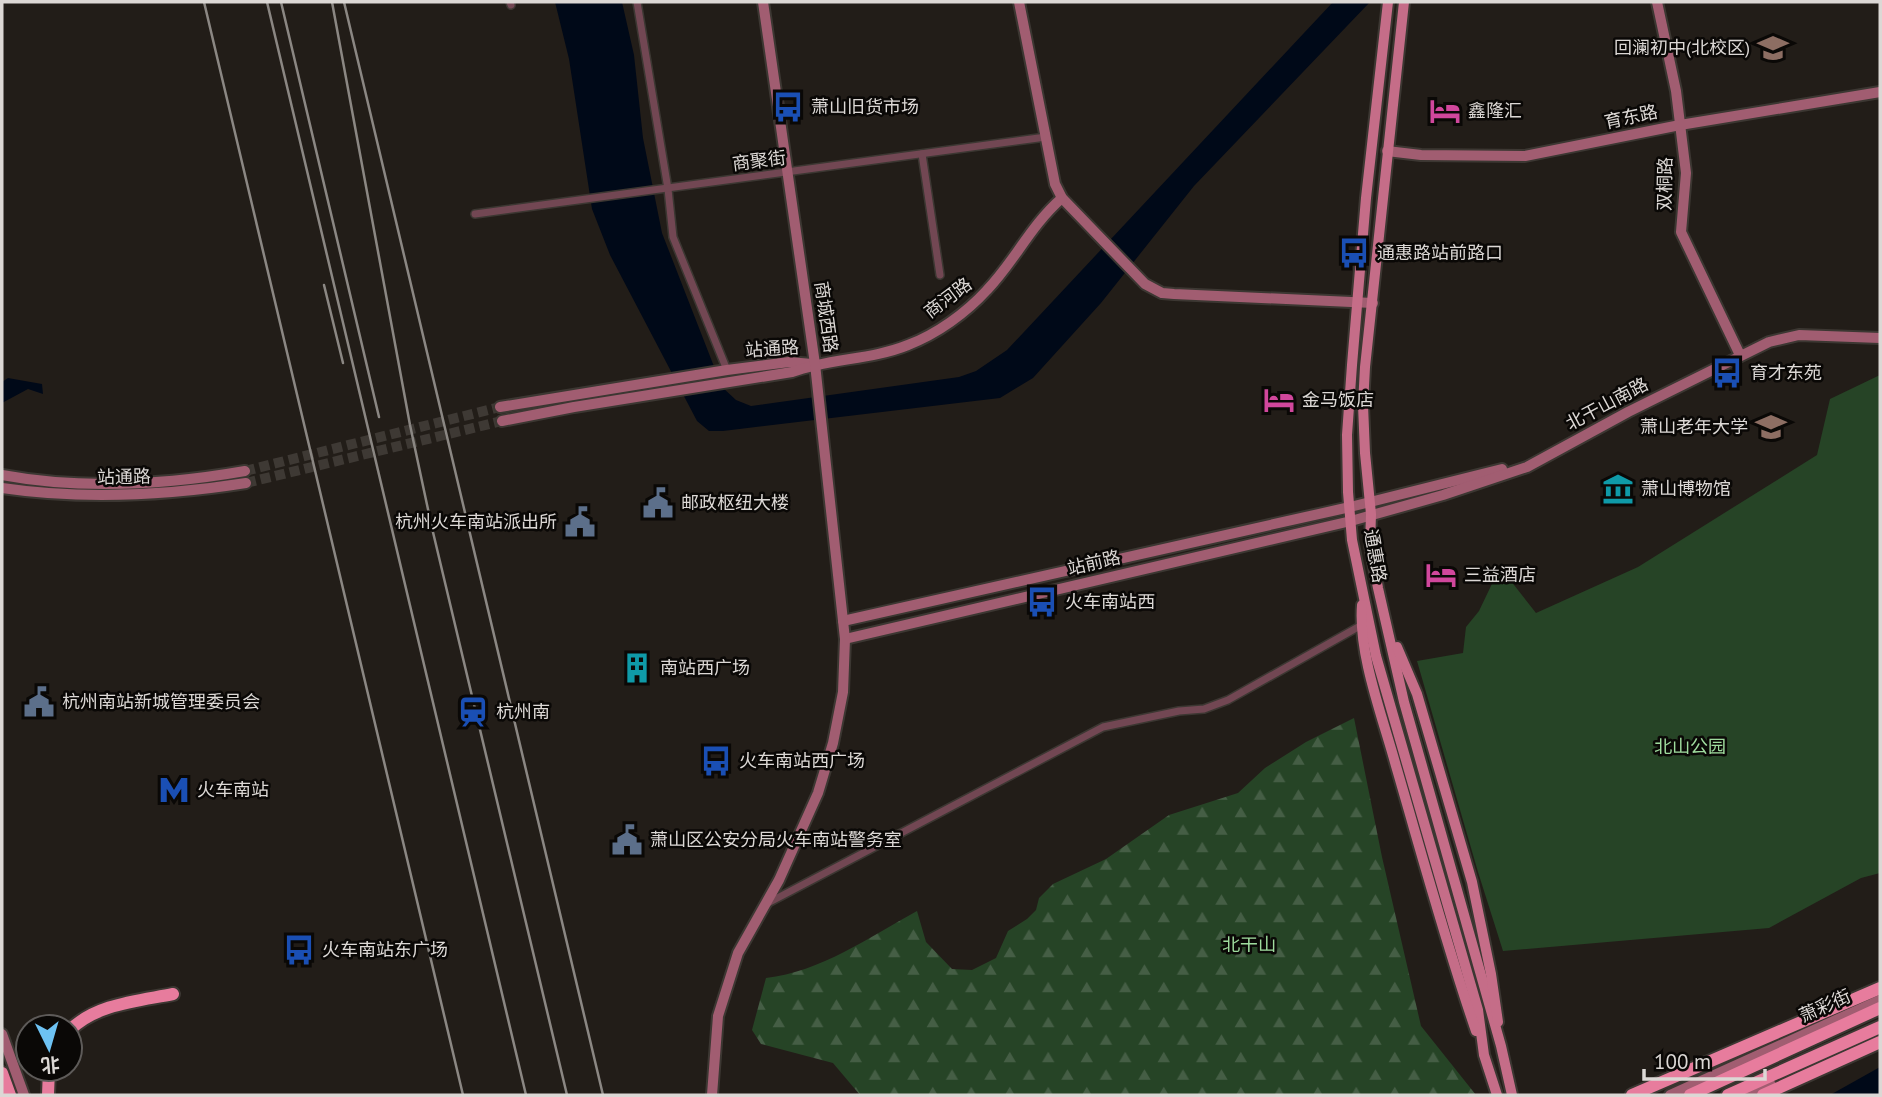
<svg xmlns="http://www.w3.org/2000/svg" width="1882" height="1097" viewBox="0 0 1882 1097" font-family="'PT Sans','Noto Sans SC',sans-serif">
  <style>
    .forest { fill: url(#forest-firs) }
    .green { fill: #264426 }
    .water { fill: #000918 }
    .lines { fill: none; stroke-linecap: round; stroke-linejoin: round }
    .secondary-tunnel { stroke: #3e3934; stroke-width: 10; stroke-dasharray: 10 5; stroke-linecap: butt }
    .street-casing { stroke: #3c3732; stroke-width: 10 }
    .secondary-casing { stroke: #3c3732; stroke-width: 14 }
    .primary-casing { stroke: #3c3732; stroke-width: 14 }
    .highway-casing { stroke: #3c3732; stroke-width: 16 }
    .street { stroke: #724753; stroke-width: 7 }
    .secondary { stroke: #a15d71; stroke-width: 10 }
    .primary { stroke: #c56d88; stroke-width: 10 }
    .highway { stroke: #e77c9d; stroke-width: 12 }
    .rail { stroke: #8b8783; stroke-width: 2.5 }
    .labels { text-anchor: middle; stroke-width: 5; stroke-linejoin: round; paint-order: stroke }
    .poi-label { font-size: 18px; fill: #dcd8d5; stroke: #0a0806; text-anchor: start }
    .street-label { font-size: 18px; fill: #dcd8d5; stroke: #0a0806 }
    .park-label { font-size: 18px; fill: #9fdc9e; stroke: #0a0806 }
  </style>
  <defs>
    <pattern id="forest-firs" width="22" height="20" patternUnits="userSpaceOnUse" patternTransform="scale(1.75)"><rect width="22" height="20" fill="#264426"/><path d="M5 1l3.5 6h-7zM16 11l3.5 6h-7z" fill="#455e45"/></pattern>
  </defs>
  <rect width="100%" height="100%" fill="#221d18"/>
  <path class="forest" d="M1354 718 1382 857 1421 1026 1476 1095H860L833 1063 761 1044 752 1030 766 978C820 972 870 937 917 911L926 942 952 969 972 970 996 958 1008 931 1027 919 1036 910 1039 898 1053 884 1106 859 1169 815 1238 793 1265 768 1306 742Z"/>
  <path class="green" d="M1880 375V873L1861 878 1769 928 1503 951 1478 872 1417 661 1463 653 1466 627 1479 611 1500 567 1536 613 1638 567 1817 455 1830 399Z"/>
  <g class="water">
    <path d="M555 2H622L634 55 643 138 662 233 722 387 736 400 751 406 959 377 976 371 1007 350 1333 2H1370L1194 186 1101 303 1033 378 1000 398 723 431H709L697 421 610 255 592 209 569 59Z"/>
    <path d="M8 378 42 384 43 394 28 389 2 403V382Z"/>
    <path d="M1880 1067V1095H1830Z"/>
  </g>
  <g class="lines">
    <g class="secondary-tunnel">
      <path d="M245 471 500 407"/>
      <path d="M246 483 502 421"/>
    </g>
    <g class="street-casing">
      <g id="street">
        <path d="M510 2 511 5"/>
        <path d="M637 2 668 189 673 237 727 370"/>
        <path d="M922 154 940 275"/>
        <path d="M475 214 1046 137"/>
        <path d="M766 904 1103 727 1179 711 1204 709 1228 700 1360 626"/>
      </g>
    </g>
    <g class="secondary-casing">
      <g id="secondary">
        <path d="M1019 2 1055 184 1062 198 1145 284 1162 293 1174 294 1373 303"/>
        <path d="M1657 2 1676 91 1686 173 1681 232 1740 355"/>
        <path d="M1387 151 1421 155 1525 156 1680 125 1880 92"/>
        <path d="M500 407 727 370 789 362 812 364"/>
        <path d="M502 421 574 407 792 372C830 358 871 360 908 345 937 334 966 313 987 290 1015 261 1030 226 1062 198"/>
        <path d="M2 475C83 490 165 485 245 471"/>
        <path d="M2 488C84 500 164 496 246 483"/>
        <path d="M843 621 1350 507 1502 469"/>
        <path d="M845 639 1351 521 1443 495 1527 467 1628 412 1769 342 1799 335 1880 338"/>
        <path d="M2 1034 24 1095"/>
        <path d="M712 1095 718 1016 738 953 779 880 818 793 833 743 843 692 845 639 815 364 763 2"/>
        <path d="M1670 1095 1880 1000"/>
        <path d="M1748 1095 1771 1085"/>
      </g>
    </g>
    <g class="primary-casing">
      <g id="primary">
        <path d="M1388 2 1366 198 1352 365 1347 435 1348 492 1352 540 1376 656 1478 1010 1484 1055 1497 1095"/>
        <path d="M1404 2 1365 367 1363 405 1365 453 1371 514 1370 545 1378 588 1404 702 1501 1046 1512 1095"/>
        <path d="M1362 605C1358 654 1383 718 1396 766 1422 855 1446 944 1476 1031"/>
        <path d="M1397 647 1417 694 1472 882 1491 974 1498 1022"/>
      </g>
    </g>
    <g class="highway-casing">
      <g id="highway">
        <path d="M70 1030C96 1004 138 1001 173 994"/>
        <path d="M2 1073 10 1095"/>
        <path d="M48 1095 49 1069"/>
        <path d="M1632 1095 1880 988"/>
        <path d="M1690 1095 1880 1008"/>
        <path d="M1728 1095 1880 1027"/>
        <path d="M1763 1095 1880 1042"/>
      </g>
    </g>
    <use href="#street" class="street"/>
    <use href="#secondary" class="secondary"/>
    <use href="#primary" class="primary"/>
    <use href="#highway" class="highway"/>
    <g class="rail">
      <path d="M204 2 463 1095"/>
      <path d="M267 2 526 1095"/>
      <path d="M281 2 379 417"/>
      <path d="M332 2 410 425 432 528 567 1095"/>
      <path d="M344 2 603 1095"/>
      <path d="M324 285 343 363"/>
    </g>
  </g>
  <defs>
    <g id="school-bare" transform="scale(2.415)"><path d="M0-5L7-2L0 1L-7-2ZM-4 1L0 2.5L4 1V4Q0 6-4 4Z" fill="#8d6e63" stroke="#0a0806" stroke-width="2.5" paint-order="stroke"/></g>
    <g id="bus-bare" transform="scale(2.415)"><path d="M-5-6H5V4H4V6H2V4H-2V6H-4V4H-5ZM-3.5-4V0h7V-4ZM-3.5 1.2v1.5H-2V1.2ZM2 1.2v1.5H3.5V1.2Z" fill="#1a4fb4" stroke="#0a0806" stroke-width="2.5" paint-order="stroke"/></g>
    <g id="hotel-bare" transform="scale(2.415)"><path d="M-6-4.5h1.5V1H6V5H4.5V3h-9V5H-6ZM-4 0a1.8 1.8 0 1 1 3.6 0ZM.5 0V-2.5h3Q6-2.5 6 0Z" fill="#d1479c" stroke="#0a0806" stroke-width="2.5" paint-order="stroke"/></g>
    <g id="university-bare" transform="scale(2.415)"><path d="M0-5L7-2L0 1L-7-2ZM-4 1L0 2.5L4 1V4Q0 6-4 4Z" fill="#8d6e63" stroke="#0a0806" stroke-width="2.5" paint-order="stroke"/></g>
    <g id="museum-bare" transform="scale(2.415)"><path d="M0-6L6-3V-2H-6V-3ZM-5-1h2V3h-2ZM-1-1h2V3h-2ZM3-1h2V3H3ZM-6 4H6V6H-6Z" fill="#0f9aa8" stroke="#0a0806" stroke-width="2.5" paint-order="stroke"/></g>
    <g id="civic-bare" transform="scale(2.415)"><path d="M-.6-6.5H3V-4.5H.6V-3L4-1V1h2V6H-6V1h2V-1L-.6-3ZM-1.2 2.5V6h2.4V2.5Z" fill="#5c6f8a" stroke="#0a0806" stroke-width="2.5" paint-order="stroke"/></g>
    <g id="building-bare" transform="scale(2.415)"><path d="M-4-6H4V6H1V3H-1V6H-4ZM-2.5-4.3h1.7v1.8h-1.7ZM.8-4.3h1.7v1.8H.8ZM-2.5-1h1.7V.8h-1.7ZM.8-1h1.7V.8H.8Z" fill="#0f9aa8" stroke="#0a0806" stroke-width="2.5" paint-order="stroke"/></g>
    <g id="station-bare" transform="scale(2.415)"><path d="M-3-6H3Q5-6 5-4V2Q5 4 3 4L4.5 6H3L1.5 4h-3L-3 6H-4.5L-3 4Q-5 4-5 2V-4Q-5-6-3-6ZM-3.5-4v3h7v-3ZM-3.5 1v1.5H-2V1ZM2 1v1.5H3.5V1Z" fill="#1a4fb4" stroke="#0a0806" stroke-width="2.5" paint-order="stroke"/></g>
    <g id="metro-bare" transform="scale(2.415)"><path d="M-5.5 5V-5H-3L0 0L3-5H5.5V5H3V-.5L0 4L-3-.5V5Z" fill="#1a4fb4" stroke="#0a0806" stroke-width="2.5" paint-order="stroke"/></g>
  </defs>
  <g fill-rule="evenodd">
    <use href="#school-bare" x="1773" y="48"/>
    <use href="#bus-bare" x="788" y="107"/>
    <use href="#hotel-bare" x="1445" y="111"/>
    <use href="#bus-bare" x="1354" y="253"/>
    <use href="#bus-bare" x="1727" y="373"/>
    <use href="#hotel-bare" x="1279" y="400"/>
    <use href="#university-bare" x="1771" y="427"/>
    <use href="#museum-bare" x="1618" y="489"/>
    <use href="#civic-bare" x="658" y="503"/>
    <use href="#civic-bare" x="580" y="522"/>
    <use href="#hotel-bare" x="1441" y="575"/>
    <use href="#bus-bare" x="1042" y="602"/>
    <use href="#building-bare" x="637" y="668"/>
    <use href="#civic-bare" x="39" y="702"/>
    <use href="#station-bare" x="473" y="712"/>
    <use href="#bus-bare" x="716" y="761"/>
    <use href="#metro-bare" x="174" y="790"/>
    <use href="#civic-bare" x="627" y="840"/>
    <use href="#bus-bare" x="299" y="950"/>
  </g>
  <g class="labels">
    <g class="poi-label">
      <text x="1750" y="54" text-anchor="end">回澜初中(北校区)</text>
      <text x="811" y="113">萧山旧货市场</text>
      <text x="1468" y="117">鑫隆汇</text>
      <text x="1377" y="259">通惠路站前路口</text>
      <text x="1750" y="379">育才东苑</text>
      <text x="1302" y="406">金马饭店</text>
      <text x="1748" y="433" text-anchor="end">萧山老年大学</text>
      <text x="1641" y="495">萧山博物馆</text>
      <text x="681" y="509">邮政枢纽大楼</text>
      <text x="557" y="528" text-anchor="end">杭州火车南站派出所</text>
      <text x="1464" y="581">三益酒店</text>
      <text x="1065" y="608">火车南站西</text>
      <text x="660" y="674">南站西广场</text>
      <text x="62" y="708">杭州南站新城管理委员会</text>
      <text x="496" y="718">杭州南</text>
      <text x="739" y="767">火车南站西广场</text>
      <text x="197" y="796">火车南站</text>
      <text x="650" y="846">萧山区公安分局火车南站警务室</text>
      <text x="322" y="956">火车南站东广场</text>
    </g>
    <g class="street-label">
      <text transform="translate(1631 117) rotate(-12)" y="6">育东路</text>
      <text transform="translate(759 161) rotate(-7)" y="6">商聚街</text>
      <text transform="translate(1665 184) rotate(-89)" y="6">双桐路</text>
      <text transform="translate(948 298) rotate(-37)" y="6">商河路</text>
      <text transform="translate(826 317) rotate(82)" y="6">商城西路</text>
      <text transform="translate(772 349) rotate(-4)" y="6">站通路</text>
      <text transform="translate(1607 404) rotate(-28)" y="6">北干山南路</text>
      <text transform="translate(124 477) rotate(-1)" y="6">站通路</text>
      <text transform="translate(1375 556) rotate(80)" y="6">通惠路</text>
      <text transform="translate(1094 563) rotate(-13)" y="6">站前路</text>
      <text transform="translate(1825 1006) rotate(-24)" y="6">萧彩街</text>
    </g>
    <g class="park-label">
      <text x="1690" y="753">北山公园</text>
      <text x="1249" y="951">北干山</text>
    </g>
  </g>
  <rect width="1882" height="1097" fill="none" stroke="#dcd8d5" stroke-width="7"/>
  <g transform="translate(49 1048) rotate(175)"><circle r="33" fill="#0a0806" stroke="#5e5b59" stroke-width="2"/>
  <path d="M0-5L12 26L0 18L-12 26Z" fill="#6dc2f3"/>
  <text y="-10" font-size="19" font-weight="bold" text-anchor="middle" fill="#dcd8d5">北</text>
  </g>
  <path d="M1644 1069v10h121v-10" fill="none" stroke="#dcd8d5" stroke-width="3.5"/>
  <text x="1654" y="1069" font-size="21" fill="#dcd8d5" stroke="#0a0806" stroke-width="5" paint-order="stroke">100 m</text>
</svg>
